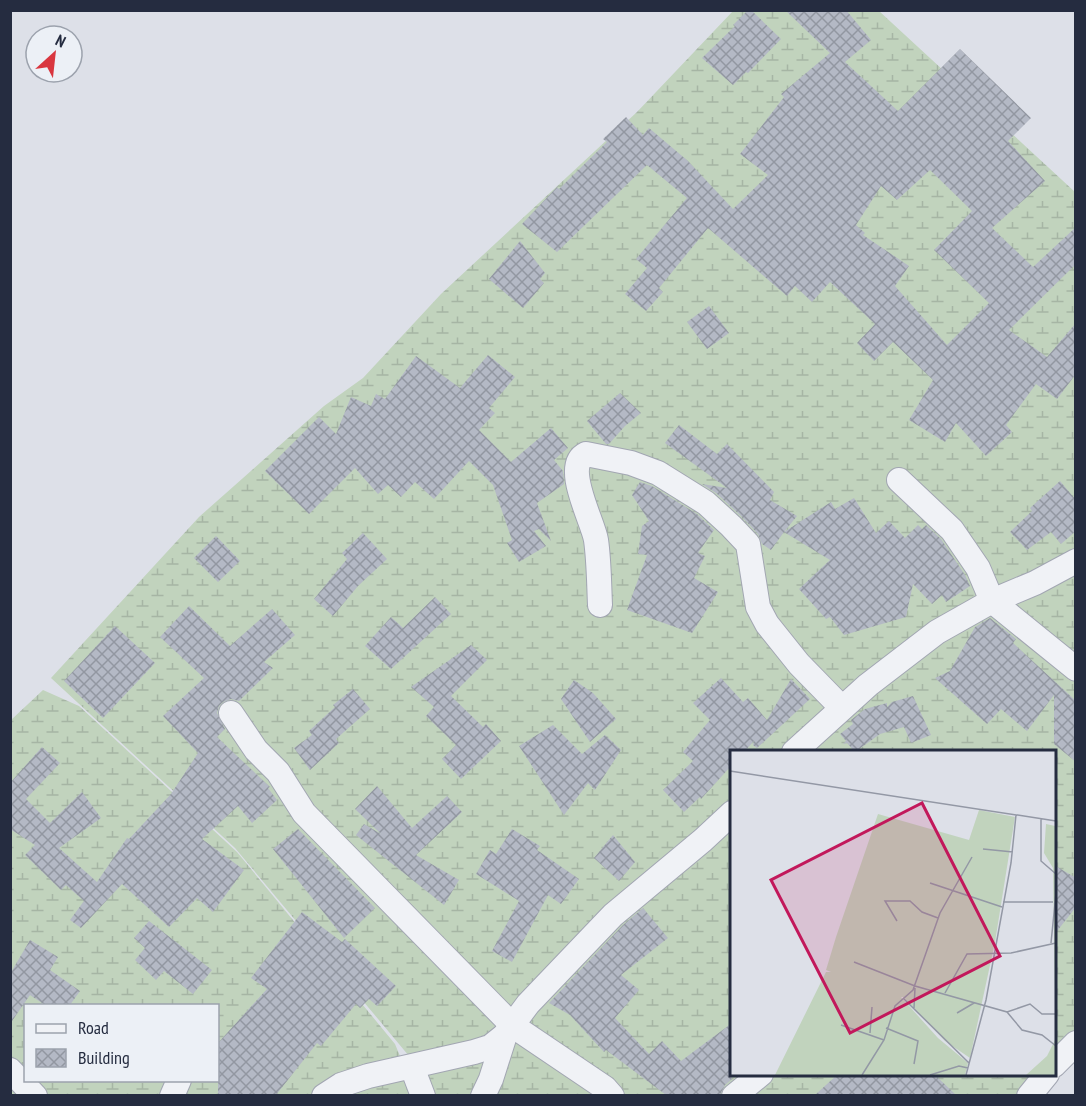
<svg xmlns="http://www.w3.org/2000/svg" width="1086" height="1106" viewBox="0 0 1086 1106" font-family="'PT Sans Narrow',sans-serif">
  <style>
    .wetland { fill: url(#wetland-marsh); fill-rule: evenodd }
    .building { fill: url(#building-cross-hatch); fill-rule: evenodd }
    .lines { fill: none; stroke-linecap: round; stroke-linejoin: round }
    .street-casing { stroke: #a2a6b2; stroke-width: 26 }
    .street { stroke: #f0f2f6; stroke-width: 24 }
    .inset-road { fill: none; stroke: #9398a5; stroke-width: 1.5 }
    .view { fill: #c2185b; fill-opacity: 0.15; stroke: #c2185b; stroke-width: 3 }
    .inset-edge { fill: none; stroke: #252c40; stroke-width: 3 }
  </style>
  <defs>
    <pattern id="wetland-marsh" width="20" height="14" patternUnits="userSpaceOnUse" patternTransform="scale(1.5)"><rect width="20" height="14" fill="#c1d3bd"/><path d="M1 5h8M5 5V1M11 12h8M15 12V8" fill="none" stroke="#a6b5a4"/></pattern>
    <pattern id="building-cross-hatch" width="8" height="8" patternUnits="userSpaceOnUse" patternTransform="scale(1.5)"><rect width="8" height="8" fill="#b4b9c5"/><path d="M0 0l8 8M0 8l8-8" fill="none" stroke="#9297a1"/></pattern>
  </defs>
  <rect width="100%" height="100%" fill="#dde0e8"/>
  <g class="wetland">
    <path d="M733 11H879L1075 192 1076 1031 1055 1055 1054 752H732V1074L1040 1075 1024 1095H428L409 1056 235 848 51 678 199 517 324 406 363 378 441 294 637 112Z"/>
    <path d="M43 690 79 706 237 852 395 1044 416 1095 11 1096V720ZM26 1006H218V1080H26Z"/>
  </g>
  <g class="building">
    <path d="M748 10H751L781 39 748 73 746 72 733 85 702 58 735 26 733 25Z"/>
    <path d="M785 10H846L871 40 845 62 898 111 960 49 1031 118 1008 141 1045 181 992 228 1033 267 1076 227V264L1009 330 1047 357 1076 323V374L1057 399 1036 384 1006 425 1012 432 986 456 956 423 945 442 909 420 933 380 893 342 874 361 857 343 875 324 830 282 812 302 795 286 787 296 708 228 659 288 663 292 646 311 625 294 647 268 636 259 687 198 647 165 557 252 522 224 557 187 559 189 607 142 603 139 626 117 643 135 649 128 688 161 733 209 768 175 740 154 784 97 781 94 830 53ZM930 170 972 211 934 250 989 303 947 345 895 286 909 266 863 235 865 233 856 225 881 186 897 200Z"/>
    <path d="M520 241 545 273 540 279 544 283 523 308 489 279Z"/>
    <path d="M709 306 729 333 707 349 687 322Z"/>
    <path d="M488 355 515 377 489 408 495 413 479 430 511 462 551 428 568 448 554 460 563 471 564 484 537 503 551 541 539 529 534 531 546 546 519 562 507 543 512 540 493 485 469 461 434 499 415 482 401 497 388 485 378 494 355 468 309 514 265 471 319 417 336 434 351 397 371 406 376 394 385 399 416 356 460 388Z"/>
    <path d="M620 393 641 413 625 426 609 444H606L587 421Z"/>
    <path d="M679 425 717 454 727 444 774 492 770 500 797 516 784 532 831 502 835 509 854 498 876 533 889 521 905 538 918 525 922 529 926 525 941 539 965 575 970 586 946 602 942 595 932 604 913 584 906 617 844 635 830 617 826 619 799 589 830 560 784 532 771 550 762 544 758 534 741 516 716 493 702 484 727 488 665 443Z"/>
    <path d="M1060 481 1076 500V531L1061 544 1051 532 1027 550 1010 532 1032 511 1030 508Z"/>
    <path d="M640 482 652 486 697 514 714 530 698 553 705 556 694 578 718 592 692 633 627 610 647 555 638 554 642 526 649 521 632 495Z"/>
    <path d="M363 533 387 559 358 586 333 616 314 599 347 559 342 553Z"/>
    <path d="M216 536 240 561 218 582 194 558Z"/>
    <path d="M435 597 451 614 391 669 365 646 391 617 403 628Z"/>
    <path d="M189 606 230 646 272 609 295 635 264 662 273 668 239 701 231 699 223 702 219 706 217 713 225 729 217 737 270 787 268 788 277 800 252 823 238 806 202 839 244 870 213 912 197 898 169 927 122 884 81 928 70 920 84 901 66 885 61 890 25 855 35 845 10 829V783L42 747 60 763 26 799 50 823 82 792 101 818 59 848 97 882 127 838 129 839 171 794 198 753 163 716 204 678 160 637Z"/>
    <path d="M990 618 1016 639 1013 643 1076 701V762L1054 744V695L1027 731 1001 709 987 724 935 678 950 671 975 627Z"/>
    <path d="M115 626 155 663 103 718 64 681Z"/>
    <path d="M471 645 487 660 451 696 483 727 486 724 501 741 461 779 442 759 456 745 426 716 434 707 411 687Z"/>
    <path d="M721 678 743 702 748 698 767 720 791 679 810 699 757 748 753 745 754 741 744 752H732V765L701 799 700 797 684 812 663 790 693 761 683 752 710 720 693 703Z"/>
    <path d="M574 680 593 693 616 719 590 742 561 699Z"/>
    <path d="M353 689 370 709 336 739 339 743 310 770 294 748 312 735 309 731 335 707 333 705Z"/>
    <path d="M913 696 931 735 911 743 904 727 880 734 855 752 847 743 843 744 846 741 840 734 853 724 851 720 865 709 887 703V707L892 702Z"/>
    <path d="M553 725 582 754 605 735 621 750 595 790 588 783 564 815 519 746Z"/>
    <path d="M377 786 412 828 447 796 462 812 416 855 459 880 444 905 356 835 364 824 381 834 355 809Z"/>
    <path d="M298 829 375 908 344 938 273 849Z"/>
    <path d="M512 829 540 846 537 850 579 879 561 904 548 895 512 962 492 951 519 901 476 874 490 850 496 854Z"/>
    <path d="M613 835 635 862 619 881 594 858Z"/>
    <path d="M1054 865 1076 878V907L1054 935Z"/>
    <path d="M643 908 668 938 621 975 639 990 615 1018 649 1054 662 1041 681 1061 732 1023V1079L725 1085 720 1095H666L606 1050 604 1052 570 1015 549 1003 623 925Z"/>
    <path d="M302 912 342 942 345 939 396 986 377 1006 369 999 360 1008 356 1004 321 1046 317 1043 276 1095H218V1043L267 989 251 978Z"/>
    <path d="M149 921 212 970 193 994 164 971 156 980 135 960 145 948 134 938Z"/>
    <path d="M30 940 58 957 50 970 80 991 70 1005H45L30 995 10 1024V974Z"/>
    <path d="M838 1074H934L956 1095H815Z"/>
  </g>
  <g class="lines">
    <g class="street-casing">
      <g id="street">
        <path d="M899 480 952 530 978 568 992 601 1076 669"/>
        <path d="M600 605C599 583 599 561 596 540 593 521 562 466 586 454L631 463 658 473 706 503 731 526 748 544 758 607 767 624 799 664 842 708"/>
        <path d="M231 713 256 750 278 772 304 813 513 1026 605 1088 612 1096"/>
        <path d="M794 752 868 685 937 632 992 601 1035 583 1076 561"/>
        <path d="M1054 1065 1076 1043"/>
        <path d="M412 1067 423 1096"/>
        <path d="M10 1070 35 1096"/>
        <path d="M172 1096 179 1080"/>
        <path d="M324 1096 341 1085 368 1076 474 1052 490 1047 505 1035 528 1004 613 915 703 840 732 813"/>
        <path d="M483 1096 491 1079 505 1035"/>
        <path d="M734 1096 761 1074"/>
        <path d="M1029 1096 1047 1074"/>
      </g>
    </g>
    <use href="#street" class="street"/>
  </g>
  <g transform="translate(730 750)">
    <rect width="326" height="326" fill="#dde0e8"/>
    <path d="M249 60 285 67 265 192 240 308 215 291 173 247H171L208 288 238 313 235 325H45L96 222H101L96 220 106 187 148 64 239 90ZM316 74 325 76V245L323 118 314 103ZM325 290V325H296L317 306Z" fill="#c1d3bd"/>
    <path class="inset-road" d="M0 21 326 71M311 69V111L326 124M253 99 283 102M200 133 272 157M273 152H323M167 171 155 151H180L192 162 208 168M321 193 326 143M124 212 185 236 277 262 292 280 312 285 326 296M215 243 237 204 281 203 326 193M174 249 239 313M184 258 185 238M277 262 300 254 312 264H326M227 263 244 253M111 275 154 290M156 278 188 291 184 314M140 283 142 257M132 325 154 290 165 256 183 240 210 163 242 107M200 325 229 316 238 318M236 325 256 250 281 113 286 65"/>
    <path class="view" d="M192 53 270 206 120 283 41 130Z"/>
    <rect width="326" height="326" class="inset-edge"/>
  </g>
  <rect width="1086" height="1106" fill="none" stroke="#252c40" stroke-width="24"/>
  <rect x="24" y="1004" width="195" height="78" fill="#ecf0f6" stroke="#9ca2ad" stroke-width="1.5"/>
  <rect x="36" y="1024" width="30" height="9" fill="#f0f2f6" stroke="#9ca2ad" stroke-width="1.5"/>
  <text x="78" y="1034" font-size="18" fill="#252c40">Road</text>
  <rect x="36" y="1049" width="30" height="18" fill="url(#building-cross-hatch)" stroke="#9ca2ad" stroke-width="1.5"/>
  <text x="78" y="1064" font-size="18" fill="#252c40">Building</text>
  <g transform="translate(54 54) rotate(27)"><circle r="28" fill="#ecf0f6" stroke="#9ca2ad" stroke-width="1.5"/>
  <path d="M0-4.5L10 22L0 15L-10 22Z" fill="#d9363f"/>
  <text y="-9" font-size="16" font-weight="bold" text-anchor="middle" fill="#252c40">N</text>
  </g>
</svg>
